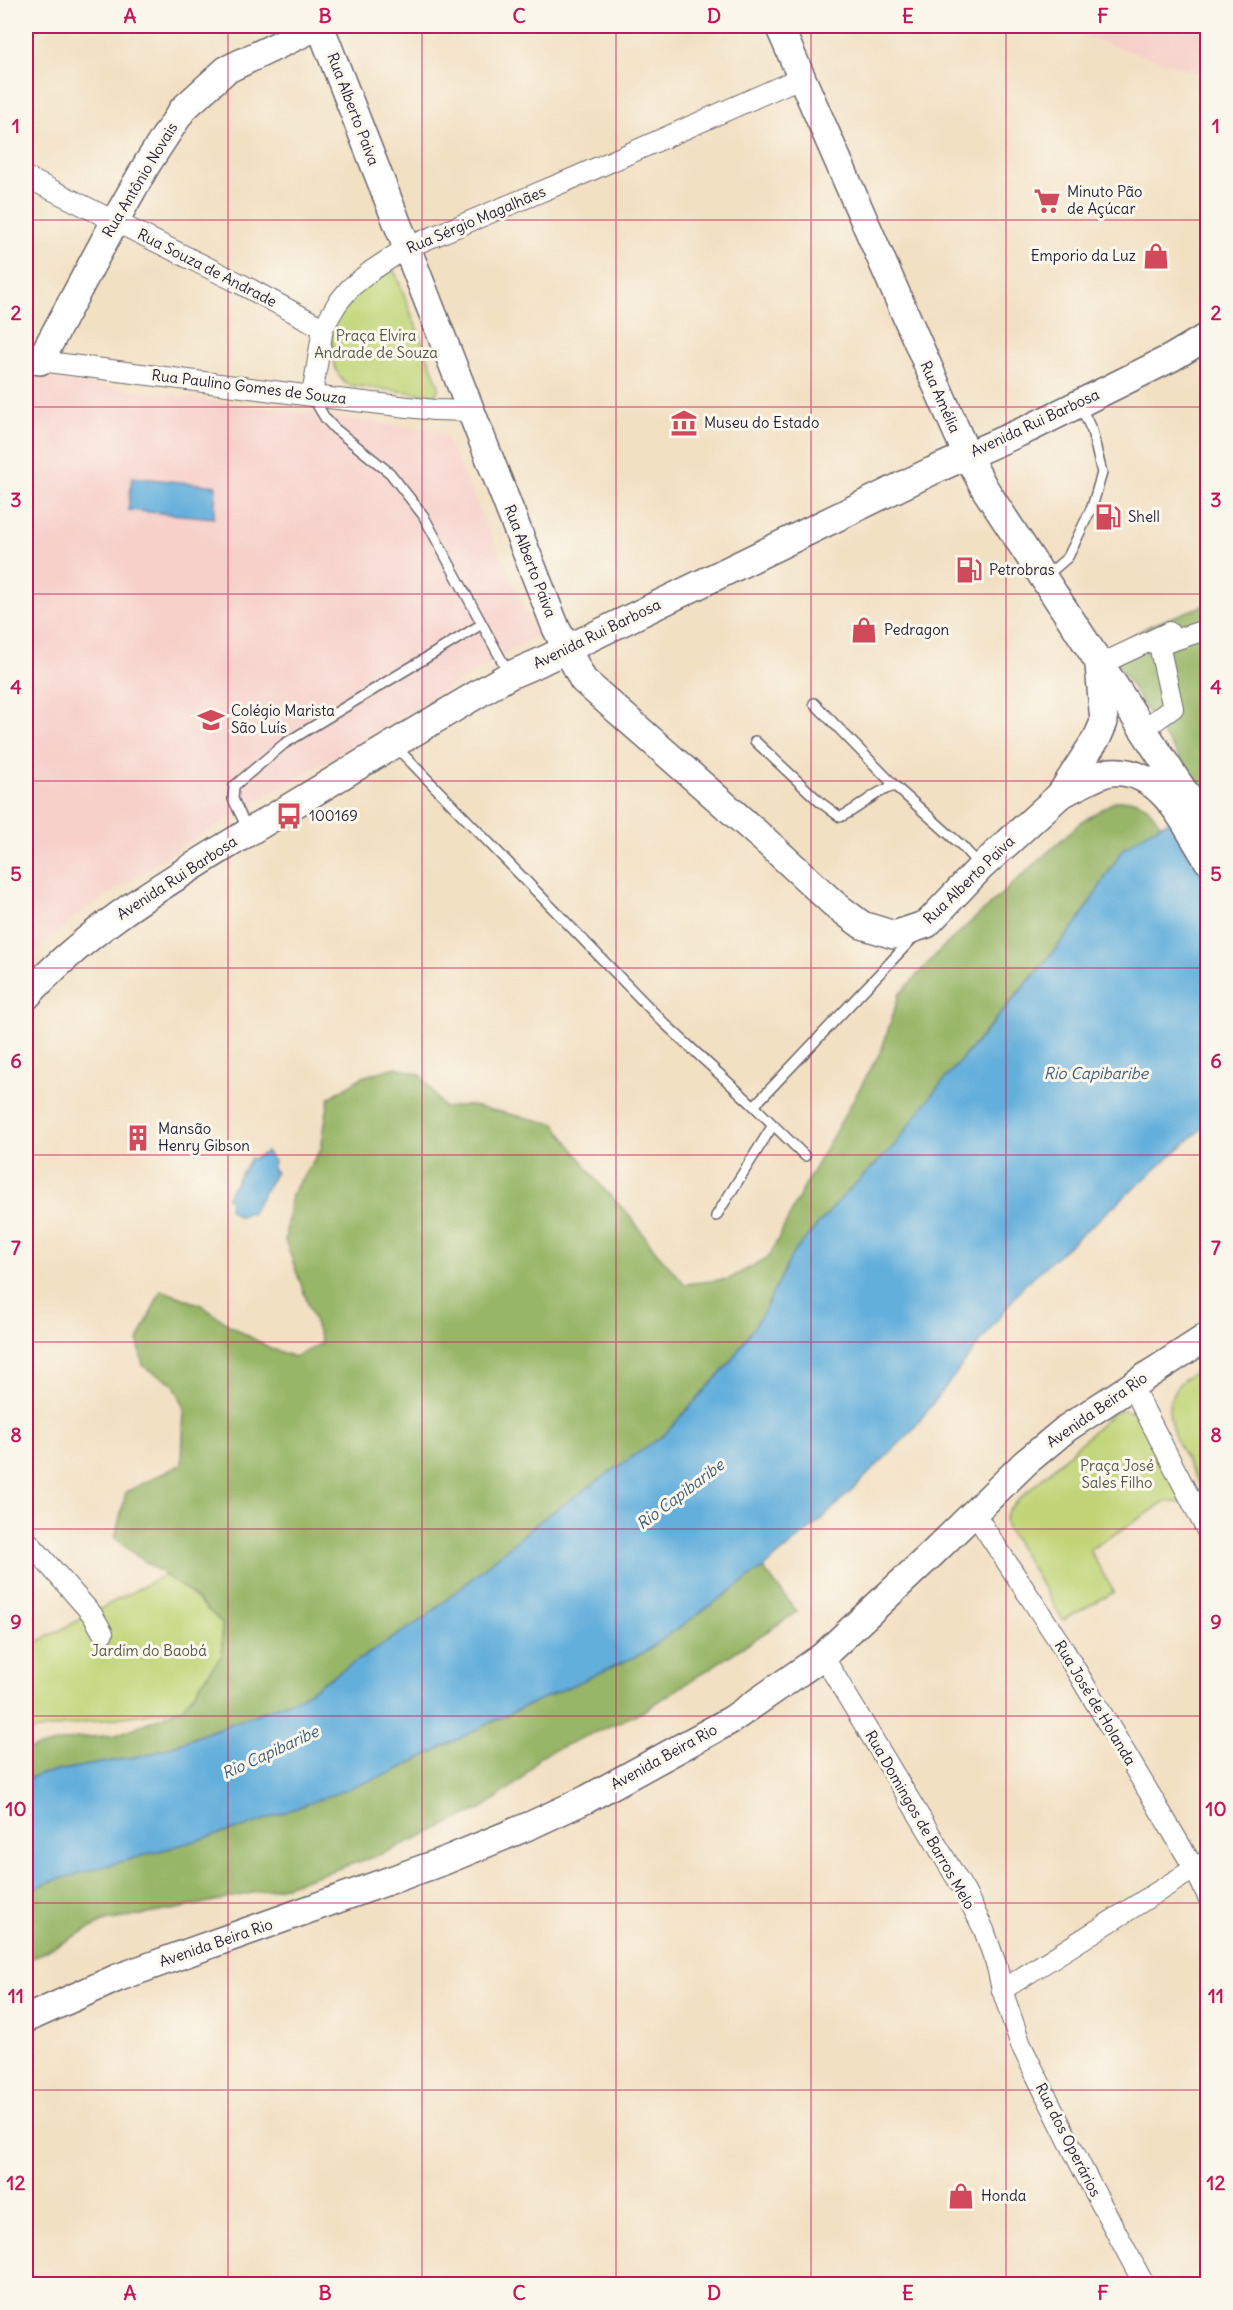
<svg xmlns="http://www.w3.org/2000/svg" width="1233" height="2310" viewBox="0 0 1233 2310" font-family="Delius,sans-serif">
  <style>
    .built { fill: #f7d0ca }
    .green { fill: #c1d578; stroke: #727c5a; stroke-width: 1.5 }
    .forest { fill: #98b668; stroke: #5d6c52; stroke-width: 1.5 }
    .water { fill: #63afdc; stroke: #42688c; stroke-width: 1.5 }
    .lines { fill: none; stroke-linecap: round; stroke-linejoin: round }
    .lane-casing { stroke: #6b646b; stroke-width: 12 }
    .street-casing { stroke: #6b646b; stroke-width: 22 }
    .secondary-casing { stroke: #6b646b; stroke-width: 30 }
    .lane { stroke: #fff; stroke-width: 9 }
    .street { stroke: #fff; stroke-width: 20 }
    .secondary { stroke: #fff; stroke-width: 27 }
    .grid { fill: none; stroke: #c2185b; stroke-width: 1.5; stroke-opacity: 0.55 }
    .labels { text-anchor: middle; stroke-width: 6; stroke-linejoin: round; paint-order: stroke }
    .street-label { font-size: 15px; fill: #22223b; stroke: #fbf7ec }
    .poi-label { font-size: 15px; fill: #22223b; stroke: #fbf7ec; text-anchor: start }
    .park-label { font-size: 15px; fill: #52584d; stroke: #fbf7ec }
    .water-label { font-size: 16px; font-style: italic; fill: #3c5a7b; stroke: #fbf7ec }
    .neatline { fill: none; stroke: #c2185b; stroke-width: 2 }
    .grid-label { font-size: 20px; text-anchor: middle; font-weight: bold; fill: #c2185b }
  </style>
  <rect width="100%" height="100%" fill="#fbf7ec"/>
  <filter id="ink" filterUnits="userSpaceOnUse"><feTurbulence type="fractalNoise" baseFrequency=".0167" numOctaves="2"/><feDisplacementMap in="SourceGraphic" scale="12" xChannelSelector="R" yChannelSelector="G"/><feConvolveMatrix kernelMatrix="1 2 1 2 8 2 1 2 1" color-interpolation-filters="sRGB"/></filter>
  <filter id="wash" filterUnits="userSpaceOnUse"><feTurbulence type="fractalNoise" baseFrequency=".008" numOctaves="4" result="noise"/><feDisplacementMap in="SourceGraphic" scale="24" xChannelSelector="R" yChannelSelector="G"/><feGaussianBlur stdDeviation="1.35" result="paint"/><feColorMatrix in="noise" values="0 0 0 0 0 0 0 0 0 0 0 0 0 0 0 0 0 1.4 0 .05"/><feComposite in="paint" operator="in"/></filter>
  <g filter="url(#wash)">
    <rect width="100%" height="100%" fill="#f2e0c3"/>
    <g class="built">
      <path d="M1054 26H1207V75L1135 53Z"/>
      <path d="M26 375 444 432 537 635 185 845 76 916 26 961Z"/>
    </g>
    <g class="green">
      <path d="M391 268 395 272 439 386 437 393 433 395 348 385C328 374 327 323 340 308 351 295 376 279 391 268Z"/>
      <path d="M1207 1366 1208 1487 1203 1490C1187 1459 1149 1410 1183 1380 1190 1374 1200 1370 1207 1366Z"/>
      <path d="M1123 1410 1140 1414 1188 1504 1167 1501 1089 1550 1114 1592 1063 1620 1006 1526 1005 1519 1009 1509 1112 1414Z"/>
      <path d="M164 1575 188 1591 222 1623V1655L183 1708 26 1732V1648Z"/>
    </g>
    <g class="forest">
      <path d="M1207 604V788L1201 787 1154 722 1114 658 1116 645 1149 626Z"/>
      <path d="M1135 800 1147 807 1161 824 1123 849 1077 923 933 1093 894 1146 846 1193 729 1364 664 1435 541 1520 426 1617 299 1698 151 1754 40 1774 26 1780V1750L77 1738 116 1735 183 1708 222 1655V1623L188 1591 137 1556 115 1538 126 1492 182 1464 184 1406 173 1383 143 1366 138 1341 161 1290 201 1305 232 1327 270 1348 294 1357 322 1343 285 1240 291 1195 321 1149 329 1098 362 1077 396 1067 421 1075 444 1108 468 1105 555 1124 601 1186 631 1217 656 1252 685 1284 729 1279 769 1257 806 1183 882 1049 899 995 941 949 1081 822 1115 801Z"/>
      <path d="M763 1568 797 1612 642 1712 540 1756 521 1780 483 1808 382 1854 285 1886 177 1909 105 1921 26 1961V1893L49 1882 391 1773 498 1719 643 1653Z"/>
    </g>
    <g class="water">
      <path d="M132 477 216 486 214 518 128 510Z"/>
      <path d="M1207 801V1124L1024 1285 910 1433 821 1520 763 1568 643 1653 498 1719 391 1773 245 1827 49 1882 26 1893V1780L40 1774 151 1754 299 1698 426 1617 541 1520 664 1435 729 1364 763 1313 793 1253 846 1193 894 1146 933 1093 1036 973 1077 923 1123 849 1146 833Z"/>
      <path d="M266 1152 274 1161 272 1170 276 1172 251 1214 248 1212 241 1216H237L229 1209 230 1200 226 1197 251 1158 254 1159Z"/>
    </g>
  </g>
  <g filter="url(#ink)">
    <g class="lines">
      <g class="lane-casing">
        <g id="lane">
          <path d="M313 398 325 418 334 428 390 473 423 515 508 672"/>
          <path d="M1045 577 1068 557 1092 507 1102 473 1092 431 1080 405"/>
          <path d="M814 703 895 786"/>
          <path d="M755 741 820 802 840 817C860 809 874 791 895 786L962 846 979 865"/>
          <path d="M396 747 663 1022 754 1106 915 936"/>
          <path d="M248 830 233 799 234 786 284 744 482 624"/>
          <path d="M754 1106 805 1156"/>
          <path d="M716 1216 773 1125"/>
        </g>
      </g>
      <g class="street-casing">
        <g id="street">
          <path d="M26 177 237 282 323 328"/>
          <path d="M40 361 312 396 434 410 472 411"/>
          <path d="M312 396 323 328 337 304 350 288 371 271 406 248 576 177 802 77"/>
          <path d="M1099 665 1169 632"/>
          <path d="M1142 730 1173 708 1159 645 1208 629"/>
          <path d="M1131 1384 1208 1533"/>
          <path d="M975 1514 1058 1640 1194 1868 1208 1897"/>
          <path d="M26 1539 92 1614 103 1633"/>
          <path d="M823 1656 965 1892 984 1930 997 1967 1002 1990 1021 2045 1083 2170 1144 2284"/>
          <path d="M1002 1990 1208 1860"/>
        </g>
      </g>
      <g class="secondary-casing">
        <g id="secondary">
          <path d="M320 26 556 628 583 680 768 843 834 904 862 925 894 935 927 924 981 867 1060 795 1098 736 1104 722 1099 665"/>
          <path d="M779 26 967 455 985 489 1208 828"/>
          <path d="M26 359 40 361 115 221 147 164 183 109 226 70 318 26"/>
          <path d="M1060 795C1072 789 1100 773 1111 772 1162 768 1185 825 1208 861"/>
          <path d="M26 997C88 927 173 879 252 830 338 778 423 726 510 675L538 663 932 471 1030 428 1171 358 1208 336"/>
          <path d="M26 2019 117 1978 444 1861 531 1825 587 1799 731 1720 823 1656 934 1552 1025 1463 1067 1428 1208 1336"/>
        </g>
      </g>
      <use href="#lane" class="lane"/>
      <use href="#street" class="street"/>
      <use href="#secondary" class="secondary"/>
    </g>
  </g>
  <path class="grid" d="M228 26V2284M422 26V2284M616 26V2284M811 26V2284M1006 26V2284M26 220H1208M26 407H1208M26 594H1208M26 781H1208M26 968H1208M26 1155H1208M26 1342H1208M26 1529H1208M26 1716H1208M26 1903H1208M26 2090H1208"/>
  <defs>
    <g id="supermarket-bare" transform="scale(2.07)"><path d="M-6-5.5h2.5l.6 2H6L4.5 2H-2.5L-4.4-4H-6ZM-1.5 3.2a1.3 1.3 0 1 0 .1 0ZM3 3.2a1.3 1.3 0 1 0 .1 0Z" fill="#d1495b" stroke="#fbf7ec" stroke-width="2.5" paint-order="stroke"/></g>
    <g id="shop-bare" transform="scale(2.07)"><path d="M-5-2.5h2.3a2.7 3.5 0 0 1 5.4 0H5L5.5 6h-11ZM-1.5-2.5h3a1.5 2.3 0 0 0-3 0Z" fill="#d1495b" stroke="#fbf7ec" stroke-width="2.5" paint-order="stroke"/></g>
    <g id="museum-bare" transform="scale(2.07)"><path d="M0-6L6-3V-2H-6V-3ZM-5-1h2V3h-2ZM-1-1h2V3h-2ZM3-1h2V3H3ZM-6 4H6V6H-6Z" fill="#d1495b" stroke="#fbf7ec" stroke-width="2.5" paint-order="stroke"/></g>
    <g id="fuel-bare" transform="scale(2.07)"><path d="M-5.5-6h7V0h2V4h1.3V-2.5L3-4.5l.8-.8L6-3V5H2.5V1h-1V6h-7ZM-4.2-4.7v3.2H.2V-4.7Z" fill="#d1495b" stroke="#fbf7ec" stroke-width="2.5" paint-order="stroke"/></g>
    <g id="school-bare" transform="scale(2.07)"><path d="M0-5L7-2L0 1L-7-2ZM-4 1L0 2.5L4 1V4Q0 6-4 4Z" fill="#d1495b" stroke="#fbf7ec" stroke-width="2.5" paint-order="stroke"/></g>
    <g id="bus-bare" transform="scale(2.07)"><path d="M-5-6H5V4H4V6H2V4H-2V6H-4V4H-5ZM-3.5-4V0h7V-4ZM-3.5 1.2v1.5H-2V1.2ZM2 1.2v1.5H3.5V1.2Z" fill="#d1495b" stroke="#fbf7ec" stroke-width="2.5" paint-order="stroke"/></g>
    <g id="building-bare" transform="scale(2.07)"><path d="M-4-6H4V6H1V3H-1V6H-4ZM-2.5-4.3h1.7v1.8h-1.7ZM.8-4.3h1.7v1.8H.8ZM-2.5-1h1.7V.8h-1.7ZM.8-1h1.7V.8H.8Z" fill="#d1495b" stroke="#fbf7ec" stroke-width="2.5" paint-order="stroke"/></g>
  </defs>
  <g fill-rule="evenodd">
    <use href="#supermarket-bare" x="1047" y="201"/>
    <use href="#shop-bare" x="1156" y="256"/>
    <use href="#museum-bare" x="684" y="423"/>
    <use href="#fuel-bare" x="1108" y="517"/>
    <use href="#fuel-bare" x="969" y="570"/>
    <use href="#shop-bare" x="864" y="630"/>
    <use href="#school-bare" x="211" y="720"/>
    <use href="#bus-bare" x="289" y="816"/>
    <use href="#building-bare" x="138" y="1138"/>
    <use href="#shop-bare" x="961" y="2196"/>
  </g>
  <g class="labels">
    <g class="street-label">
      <text transform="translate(353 109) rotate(69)" y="5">Rua Alberto Paiva</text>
      <text transform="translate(140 180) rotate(-59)" y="5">Rua Antônio Novais</text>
      <text transform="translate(476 220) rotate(-23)" y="5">Rua Sérgio Magalhães</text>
      <text transform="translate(207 268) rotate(27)" y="5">Rua Souza de Andrade</text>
      <text transform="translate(249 387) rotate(7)" y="5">Rua Paulino Gomes de Souza</text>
      <text transform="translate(940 397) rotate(66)" y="5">Rua Amélia</text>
      <text transform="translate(1035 423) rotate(-25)" y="5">Avenida Rui Barbosa</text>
      <text transform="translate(530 561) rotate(69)" y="5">Rua Alberto Paiva</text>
      <text transform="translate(597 634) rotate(-26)" y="5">Avenida Rui Barbosa</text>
      <text transform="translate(177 878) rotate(-33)" y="5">Avenida Rui Barbosa</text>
      <text transform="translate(969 880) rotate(-44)" y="5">Rua Alberto Paiva</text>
      <text transform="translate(1097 1410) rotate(-35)" y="5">Avenida Beira Rio</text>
      <text transform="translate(1095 1703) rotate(59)" y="5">Rua José de Holanda</text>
      <text transform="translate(664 1757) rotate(-29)" y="5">Avenida Beira Rio</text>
      <text transform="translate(920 1820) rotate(60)" y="5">Rua Domingos de Barros Melo</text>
      <text transform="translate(216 1943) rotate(-19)" y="5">Avenida Beira Rio</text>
      <text transform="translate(1068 2140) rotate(63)" y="5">Rua dos Operários</text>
    </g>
    <g class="poi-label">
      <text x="1067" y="197">Minuto Pão<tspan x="1067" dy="17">de Açúcar</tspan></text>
      <text x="1136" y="261" text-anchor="end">Emporio da Luz</text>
      <text x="704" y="428">Museu do Estado</text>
      <text x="1128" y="522">Shell</text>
      <text x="989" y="575">Petrobras</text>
      <text x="884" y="635">Pedragon</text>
      <text x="231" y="716">Colégio Marista<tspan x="231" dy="17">São Luís</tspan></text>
      <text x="309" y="821">100169</text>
      <text x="158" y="1134">Mansão<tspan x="158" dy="17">Henry Gibson</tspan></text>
      <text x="981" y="2201">Honda</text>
    </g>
    <g class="park-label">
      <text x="376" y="341">Praça Elvira<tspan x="376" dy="17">Andrade de Souza</tspan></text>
      <text x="1117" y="1471">Praça José<tspan x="1117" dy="17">Sales Filho</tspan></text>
      <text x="149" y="1656">Jardim do Baobá</text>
    </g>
    <g class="water-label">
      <text x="1096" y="1079">Rio Capibaribe</text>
      <text transform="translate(680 1494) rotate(-37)" y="6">Rio Capibaribe</text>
      <text transform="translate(270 1752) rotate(-25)" y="6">Rio Capibaribe</text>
    </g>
  </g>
  <rect width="1233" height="2310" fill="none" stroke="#fbf7ec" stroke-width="66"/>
  <rect x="33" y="33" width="1167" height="2244" class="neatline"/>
  <g class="grid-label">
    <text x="130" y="23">A</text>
    <text x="325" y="23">B</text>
    <text x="519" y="23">C</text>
    <text x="714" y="23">D</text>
    <text x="908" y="23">E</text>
    <text x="1103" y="23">F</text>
    <text x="16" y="133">1</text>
    <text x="1216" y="133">1</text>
    <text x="16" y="320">2</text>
    <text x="1216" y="320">2</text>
    <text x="16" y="507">3</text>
    <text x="1216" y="507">3</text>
    <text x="16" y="694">4</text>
    <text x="1216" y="694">4</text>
    <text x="16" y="881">5</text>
    <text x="1216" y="881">5</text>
    <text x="16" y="1068">6</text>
    <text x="1216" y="1068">6</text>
    <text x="16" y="1255">7</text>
    <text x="1216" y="1255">7</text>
    <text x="16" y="1442">8</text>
    <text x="1216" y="1442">8</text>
    <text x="16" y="1629">9</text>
    <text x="1216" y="1629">9</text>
    <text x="16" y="1816">10</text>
    <text x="1216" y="1816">10</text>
    <text x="16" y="2003">11</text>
    <text x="1216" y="2003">11</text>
    <text x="16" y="2190">12</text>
    <text x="1216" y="2190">12</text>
    <text x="130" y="2300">A</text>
    <text x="325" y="2300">B</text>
    <text x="519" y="2300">C</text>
    <text x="714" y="2300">D</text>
    <text x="908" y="2300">E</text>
    <text x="1103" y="2300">F</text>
  </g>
</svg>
